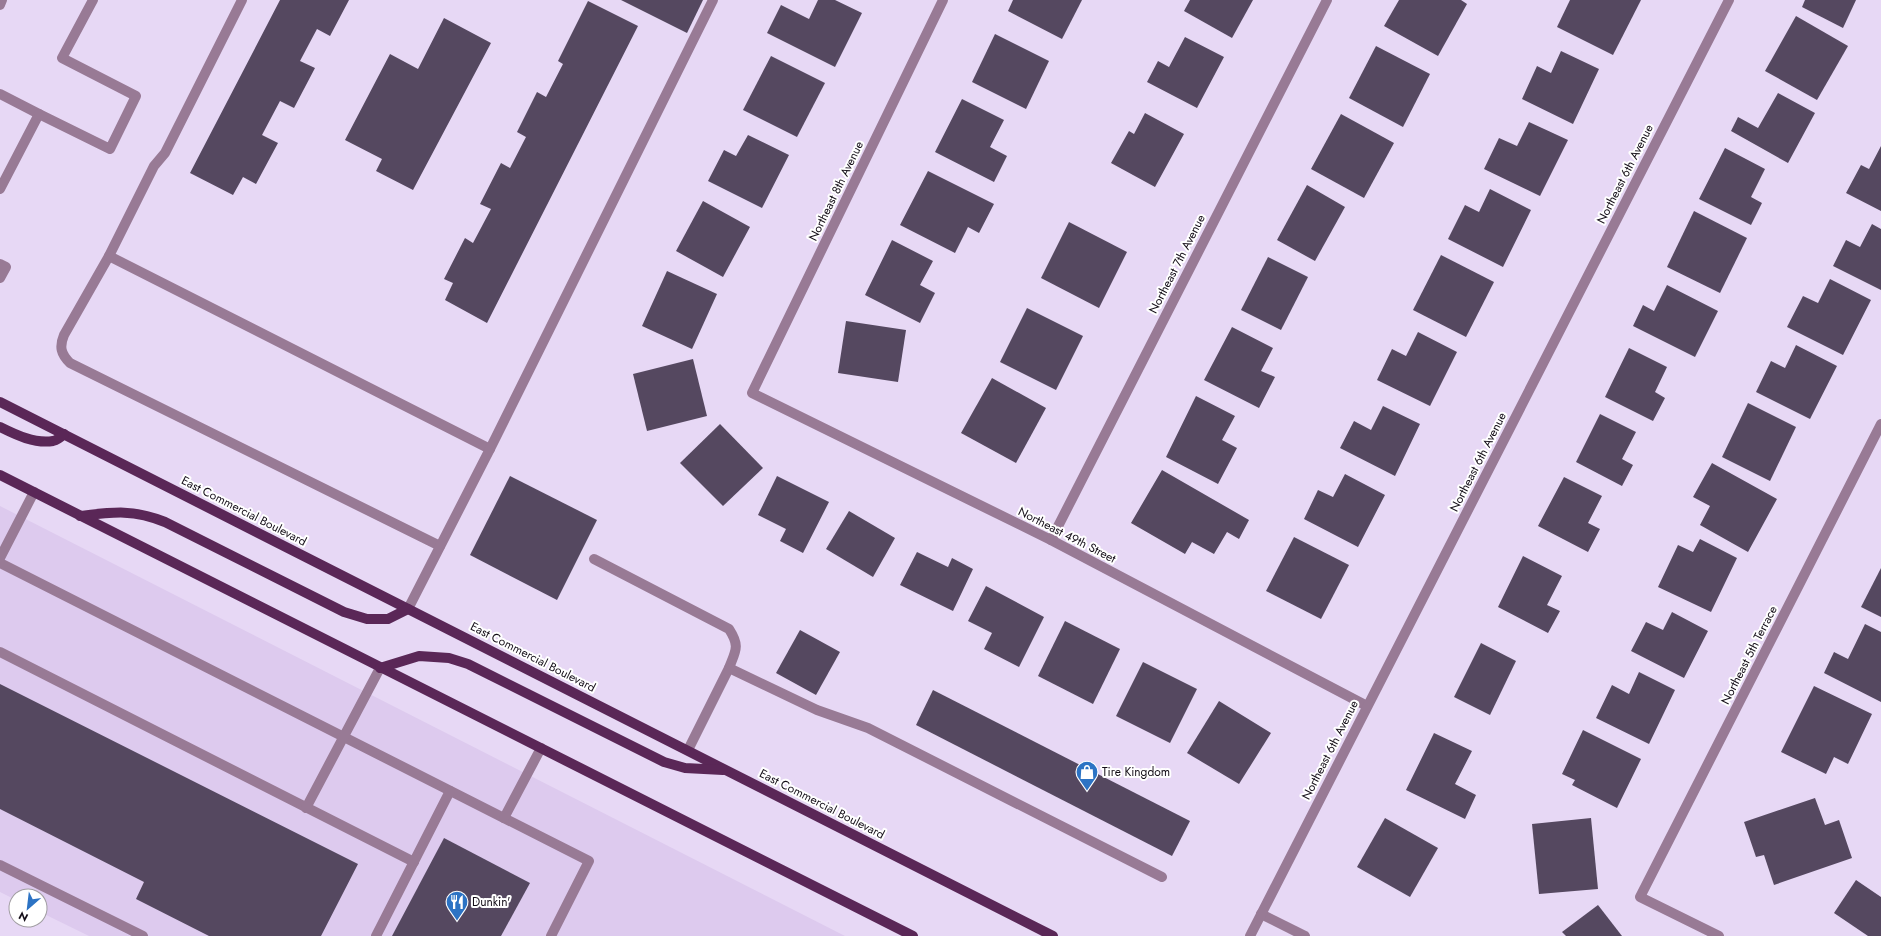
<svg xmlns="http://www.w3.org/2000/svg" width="1881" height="936" viewBox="0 0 1881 936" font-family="Jost,sans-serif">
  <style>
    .built { fill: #ddcaee }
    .building { fill: #554860 }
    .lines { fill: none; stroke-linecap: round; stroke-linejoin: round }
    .minor { stroke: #987a95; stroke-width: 10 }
    .major { stroke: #5a2757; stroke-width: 10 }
    .labels { text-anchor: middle; stroke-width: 4; stroke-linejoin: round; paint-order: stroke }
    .street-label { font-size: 12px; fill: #130d17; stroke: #fff }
    .poi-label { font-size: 12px; fill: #130d17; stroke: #fff; text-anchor: start }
  </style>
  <rect width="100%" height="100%" fill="#e7d8f5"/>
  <path class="built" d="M0 506 845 936H89L40 912V896H16V900L0 892Z"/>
  <g class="building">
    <path d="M280 0H349L330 36 317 29 300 61 315 68 294 108 280 101 262 135 278 143 256 184 243 177 233 195 190 173Z"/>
    <path d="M621 0H703L687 33Z"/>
    <path d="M818 0H835L862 13 835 67 767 33 781 5 809 19Z"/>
    <path d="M1013 0H1082L1062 39 1008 11Z"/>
    <path d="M1190 0H1253L1232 38 1184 11Z"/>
    <path d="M1399 0H1461L1467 4 1438 56 1384 26Z"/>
    <path d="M1570 0H1641L1613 55 1557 27Z"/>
    <path d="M1805 0H1856L1843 28 1802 7Z"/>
    <path d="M588 1 638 26 487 323 445 300 453 283 444 279 465 238 473 243 491 209 480 204 501 163 510 168 526 137 517 132 537 92 546 97 563 64 558 61Z"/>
    <path d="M1796 16 1848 46 1817 100 1765 71Z"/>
    <path d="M444 18 491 43 413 190 376 171 382 159 345 140 390 54 418 69Z"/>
    <path d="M995 34 1049 61 1026 109 972 82Z"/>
    <path d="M1185 37 1224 57 1197 108 1147 82 1158 61 1169 67Z"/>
    <path d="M1376 46 1430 74 1403 127 1349 98Z"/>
    <path d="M1561 51 1599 69 1573 124 1522 99 1537 66 1551 73Z"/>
    <path d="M771 56 825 83 797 137 743 110Z"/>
    <path d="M1778 93 1815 113 1788 163 1731 131 1738 117 1758 128Z"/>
    <path d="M962 99 1004 120 990 147 1007 156 994 182 935 152Z"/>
    <path d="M1145 113 1184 134 1155 187 1111 163 1129 131 1134 134Z"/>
    <path d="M1341 114 1394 143 1364 198 1311 169Z"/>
    <path d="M1529 122 1568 140 1540 196 1484 169 1499 138 1517 146Z"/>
    <path d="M748 135 789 155 762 208 708 181 724 150 736 156Z"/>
    <path d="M1881 146V211L1846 193 1861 165 1869 169Z"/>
    <path d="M1725 148 1765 169 1751 197 1762 203 1751 225 1699 199Z"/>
    <path d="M928 171 994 204 979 233 968 227 955 253 900 225Z"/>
    <path d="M1307 185 1345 207 1315 261 1277 240Z"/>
    <path d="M1490 189 1531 210 1503 267 1448 239 1465 205 1479 212Z"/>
    <path d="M703 201 750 227 723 277 676 251Z"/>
    <path d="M1694 211 1747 238 1720 293 1667 267Z"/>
    <path d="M1069 222 1127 252 1099 308 1041 278Z"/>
    <path d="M1872 224 1881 229V290L1833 266 1846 240 1860 247Z"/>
    <path d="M892 240 933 261 920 285 935 293 920 323 865 295Z"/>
    <path d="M1441 255 1494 282 1466 337 1413 310Z"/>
    <path d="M1268 257 1308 277 1281 330 1241 310Z"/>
    <path d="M667 271 717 294 692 349 642 326Z"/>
    <path d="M1830 279 1871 300 1843 355 1787 327 1803 296 1818 303Z"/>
    <path d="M1667 285 1718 311 1695 357 1633 326 1643 305 1654 311Z"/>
    <path d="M1027 308 1083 336 1056 390 1000 362Z"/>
    <path d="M846 321 906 330 898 382 838 373Z"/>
    <path d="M1232 327 1273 348 1261 371 1275 377 1259 408 1204 380Z"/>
    <path d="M1418 332 1457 352 1430 406 1377 380 1392 349 1406 356Z"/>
    <path d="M1796 345 1837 366 1810 419 1756 392 1771 361 1785 368Z"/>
    <path d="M1629 348 1667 367 1655 392 1665 398 1653 421 1605 397Z"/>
    <path d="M693 359 707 416 647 431 633 374Z"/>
    <path d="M992 378 1046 408 1016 463 961 433Z"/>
    <path d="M1196 396 1235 416 1222 440 1237 448 1218 484 1166 457Z"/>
    <path d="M1748 403 1796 427 1770 481 1722 457Z"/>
    <path d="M1383 406 1420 424 1395 476 1340 448 1354 421 1371 430Z"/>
    <path d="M1600 414 1636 432 1622 459 1633 465 1622 486 1576 462Z"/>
    <path d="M720 424 763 468 723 506 680 463Z"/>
    <path d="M1712 463 1777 499 1748 552 1700 525 1710 506 1693 497Z"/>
    <path d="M1162 470 1249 520 1239 539 1227 532 1214 554 1192 542 1185 554 1131 523Z"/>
    <path d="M1345 474 1385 495 1358 547 1304 519 1318 490 1333 497Z"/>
    <path d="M510 476 597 520 557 600 470 555Z"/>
    <path d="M777 476 829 502 803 553 780 541 786 529 758 515Z"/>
    <path d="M1564 477 1602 496 1588 523 1600 529 1588 552 1538 526Z"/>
    <path d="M849 511 895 538 873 577 826 549Z"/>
    <path d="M1294 537 1349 565 1321 619 1266 591Z"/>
    <path d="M1700 539 1737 558 1711 612 1658 587 1678 545 1693 552Z"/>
    <path d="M917 552 948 567 952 558 973 569 953 611 900 585Z"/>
    <path d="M1523 556 1562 576 1547 605 1560 611 1548 633 1498 607Z"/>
    <path d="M1881 568V617L1861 607Z"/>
    <path d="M986 586 1044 617 1019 667 984 649 992 633 968 621Z"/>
    <path d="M1672 612 1708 631 1684 678 1631 651 1646 622 1663 630Z"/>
    <path d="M1065 621 1120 649 1093 704 1038 676Z"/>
    <path d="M1865 624 1881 632V702L1824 673 1834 652 1848 659Z"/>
    <path d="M800 630 840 652 816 695 776 673Z"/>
    <path d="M1481 643 1516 661 1490 715 1454 697Z"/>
    <path d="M1143 662 1197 689 1170 743 1116 716Z"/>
    <path d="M1639 672 1675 690 1649 744 1596 718 1612 685 1629 694Z"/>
    <path d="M0 684 358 864 321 936H209L136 899 144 882 0 809Z"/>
    <path d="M1814 686 1872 714 1848 764 1834 757 1826 774 1781 752Z"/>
    <path d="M933 690 1190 821 1172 856 916 725Z"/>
    <path d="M1219 701 1271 733 1239 784 1187 753Z"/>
    <path d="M1583 730 1641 759 1617 808 1572 785 1575 780 1562 774Z"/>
    <path d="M1434 733 1472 751 1455 784 1476 795 1465 819 1406 790Z"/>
    <path d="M1815 798 1825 825 1839 820 1852 858 1774 885 1764 855 1756 857 1744 822Z"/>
    <path d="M1385 818 1438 848 1410 897 1357 867Z"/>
    <path d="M1591 818 1598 889 1539 894 1532 824Z"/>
    <path d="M444 838 530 883 501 936H392Z"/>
    <path d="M1856 880 1881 897V936H1868L1834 913Z"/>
    <path d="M1598 905 1622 936H1566L1562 932Z"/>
  </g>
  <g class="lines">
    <g class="minor">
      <path d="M242 0 165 153 154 166 109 256 64 335C59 347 61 354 70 363L440 546"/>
      <path d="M943 0 752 393 1051 540 1367 706"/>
      <path d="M0 5 2 0"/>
      <path d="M0 94 39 114 0 189"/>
      <path d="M39 114 110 149 136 96 62 58 93 0"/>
      <path d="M109 256 490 449"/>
      <path d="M0 264 6 267 0 278"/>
      <path d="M1051 540 1327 0"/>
      <path d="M0 558 34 492"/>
      <path d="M594 559 729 629C740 646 736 650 729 668"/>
      <path d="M0 563 589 861 551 936"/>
      <path d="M408 609 490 449 713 0"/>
      <path d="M0 652 414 862"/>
      <path d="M688 750 729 668 817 710 868 728 1162 877"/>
      <path d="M306 808 380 668"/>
      <path d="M504 818 541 748"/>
      <path d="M0 865 143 936"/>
      <path d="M1261 914 1305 936"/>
      <path d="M376 936 450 791"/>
      <path d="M1250 936 1729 0"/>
      <path d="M1719 936 1640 897 1881 424"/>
    </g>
    <g class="major">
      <path d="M0 402 1053 936"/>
      <path d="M0 427C16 435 35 444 53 441 57 440 61 437 64 434"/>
      <path d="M0 475 913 936"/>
      <path d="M80 516C113 512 133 509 165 522L344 612 367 619H388L408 609"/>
      <path d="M380 668 419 656 449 658 468 664 664 762 685 768 723 770"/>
    </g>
  </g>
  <defs>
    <g id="shop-pin" transform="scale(1.15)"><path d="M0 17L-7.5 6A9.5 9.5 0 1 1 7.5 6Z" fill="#2c73c4" stroke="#fff"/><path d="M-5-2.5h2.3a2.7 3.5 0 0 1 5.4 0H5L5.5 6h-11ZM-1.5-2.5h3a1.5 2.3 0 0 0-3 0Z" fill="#fff"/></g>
    <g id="restaurant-pin" transform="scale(1.15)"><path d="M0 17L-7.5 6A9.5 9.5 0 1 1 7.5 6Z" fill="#2c73c4" stroke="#fff"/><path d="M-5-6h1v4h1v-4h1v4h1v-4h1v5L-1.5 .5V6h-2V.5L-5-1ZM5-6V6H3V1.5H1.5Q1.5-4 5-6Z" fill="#fff"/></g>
  </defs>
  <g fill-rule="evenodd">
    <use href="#shop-pin" x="1087" y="772"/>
    <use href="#restaurant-pin" x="457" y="902"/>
  </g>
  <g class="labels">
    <g class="street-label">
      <text transform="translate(1625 174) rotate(-63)" y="4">Northeast 6th Avenue</text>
      <text transform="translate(836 191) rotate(-64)" y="4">Northeast 8th Avenue</text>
      <text transform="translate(1177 264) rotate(-63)" y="4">Northeast 7th Avenue</text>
      <text transform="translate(1478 462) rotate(-63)" y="4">Northeast 6th Avenue</text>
      <text transform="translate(244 511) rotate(27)" y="4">East Commercial Boulevard</text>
      <text transform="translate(1067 535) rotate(27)" y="4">Northeast 49th Street</text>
      <text transform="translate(1749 655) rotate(-63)" y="4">Northeast 5th Terrace</text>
      <text transform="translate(533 657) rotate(27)" y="4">East Commercial Boulevard</text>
      <text transform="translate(1330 750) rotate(-63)" y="4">Northeast 6th Avenue</text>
      <text transform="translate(822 804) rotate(27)" y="4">East Commercial Boulevard</text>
    </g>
    <g class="poi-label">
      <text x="1102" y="776">Tire Kingdom</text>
      <text x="472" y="906">Dunkin'</text>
    </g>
  </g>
  <g transform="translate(28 908) rotate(208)"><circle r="19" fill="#ffffff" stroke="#a19ea2"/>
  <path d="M0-3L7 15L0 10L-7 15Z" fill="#2c73c4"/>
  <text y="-6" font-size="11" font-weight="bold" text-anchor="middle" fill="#130d17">N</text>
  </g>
</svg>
